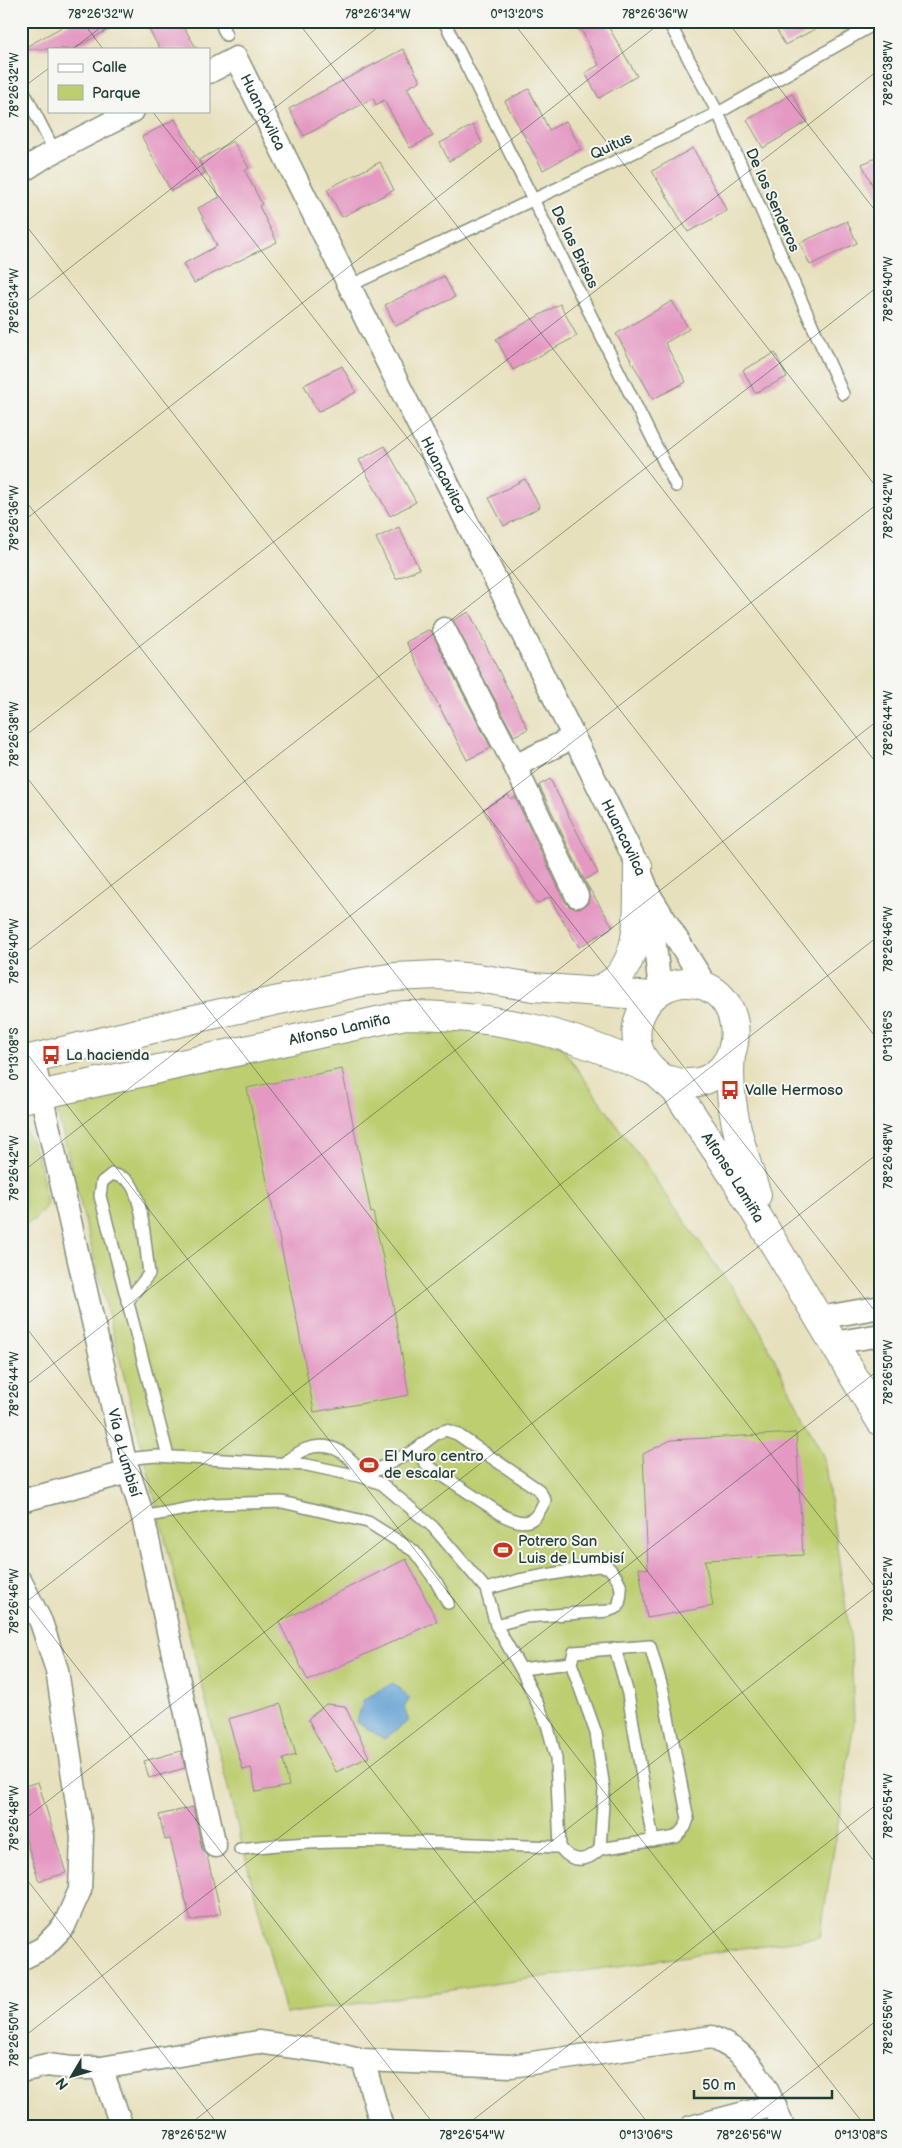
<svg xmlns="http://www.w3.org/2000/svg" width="902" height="2148" viewBox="0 0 902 2148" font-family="'Balsamiq Sans',sans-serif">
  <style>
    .green { fill: #bdce71; stroke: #6e8652 }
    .water { fill: #64a0d4; stroke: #426e84 }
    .building { fill: #e498c2 }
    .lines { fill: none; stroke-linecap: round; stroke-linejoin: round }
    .service-casing { stroke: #838e78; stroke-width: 14 }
    .minor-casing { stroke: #838e78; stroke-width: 25 }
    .tertiary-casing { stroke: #838e78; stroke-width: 30 }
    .service { stroke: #fff; stroke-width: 11 }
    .minor { stroke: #fff; stroke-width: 22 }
    .tertiary { stroke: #fff; stroke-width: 28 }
    .ticks { fill: none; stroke: #1f3d34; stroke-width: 1; stroke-opacity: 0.45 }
    .labels { text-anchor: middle; stroke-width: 4; stroke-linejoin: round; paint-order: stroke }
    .street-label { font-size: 15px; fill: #1f3d34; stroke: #f6f6f2 }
    .poi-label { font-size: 15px; fill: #1f3d34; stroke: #f6f6f2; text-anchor: start }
    .neatline { fill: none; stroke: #1f3d34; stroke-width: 2 }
    .ticks-label { font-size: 12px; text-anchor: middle; fill: #1f3d34 }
  </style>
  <rect width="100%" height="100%" fill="#f6f6f2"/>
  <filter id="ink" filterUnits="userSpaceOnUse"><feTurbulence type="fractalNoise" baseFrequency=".02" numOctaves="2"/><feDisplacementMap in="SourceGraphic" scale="10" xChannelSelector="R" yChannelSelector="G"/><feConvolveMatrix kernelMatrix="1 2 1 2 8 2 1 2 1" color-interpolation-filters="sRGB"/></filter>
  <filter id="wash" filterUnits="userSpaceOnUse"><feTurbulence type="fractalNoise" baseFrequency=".0096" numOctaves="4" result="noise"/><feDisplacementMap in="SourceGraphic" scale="20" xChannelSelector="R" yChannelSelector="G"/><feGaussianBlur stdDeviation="1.12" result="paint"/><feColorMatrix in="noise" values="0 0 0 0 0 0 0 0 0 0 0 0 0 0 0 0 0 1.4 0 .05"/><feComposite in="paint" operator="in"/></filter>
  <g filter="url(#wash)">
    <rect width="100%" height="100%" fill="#e7e0bd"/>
    <g class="green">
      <path d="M405 1015 561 1046 756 1322 824 1458 851 1643 854 1723 820 1937 285 2014 55 1103Z"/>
      <path d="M21 1126C40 1148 42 1177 47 1205L34 1220 21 1226Z"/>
    </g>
    <path class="water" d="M393 1683 410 1698 404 1708 409 1721 384 1739 357 1722 363 1700Z"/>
    <g id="blocks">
      <g class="building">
        <path d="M73 21H124L73 49H22Z"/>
        <path d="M144 21H180L197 49H160Z"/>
        <path d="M577 21H605L637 76 599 98 585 73 599 65Z"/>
        <path d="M772 21H830L785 45Z"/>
        <path d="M403 49 420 81 407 88 433 136 410 148 384 100 376 105 373 98 304 136 289 109Z"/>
        <path d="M529 89 549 130 566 121 581 149 543 170 505 101Z"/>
        <path d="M792 94 808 121 763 148 747 120Z"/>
        <path d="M175 119 205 173 171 191 142 137Z"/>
        <path d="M473 125 482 143 449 161 440 143Z"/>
        <path d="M233 141 249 168 245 171 262 204 259 206 277 242 194 283 183 264 217 246 198 208 220 197 199 160Z"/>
        <path d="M693 148 727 211 688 232 652 171Z"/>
        <path d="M881 156V203L862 164Z"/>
        <path d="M380 162 394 190 342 217 327 189Z"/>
        <path d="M847 221 857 243 810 265 800 243Z"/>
        <path d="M444 276 455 297 396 326 385 305Z"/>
        <path d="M672 301 689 329 665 343 686 382 653 399 616 334Z"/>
        <path d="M560 304 577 336 513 370 496 339Z"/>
        <path d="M775 353 787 377 755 393 743 370Z"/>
        <path d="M342 366 356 392 318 412 304 385Z"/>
        <path d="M385 446 416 502 390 516 359 460Z"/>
        <path d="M525 479 540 507 504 526 489 498Z"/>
        <path d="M399 527 419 569 396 579 376 538Z"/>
        <path d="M469 612 528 729 514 736 453 620Z"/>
        <path d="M428 630 431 631 491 748 467 760 406 642Z"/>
        <path d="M550 779 598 873 584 880 613 927 579 947 549 897 537 904 483 809 508 795 511 799 515 797 565 902 570 907 582 908 588 903 589 890 539 785Z"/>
        <path d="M342 1069 371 1213 373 1212 393 1305 409 1395 314 1412 296 1316 247 1088Z"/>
        <path d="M796 1433 803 1555 705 1560 713 1606 647 1618 639 1568 648 1569 643 1454 671 1440Z"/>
        <path d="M406 1559 437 1621 308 1681 279 1622Z"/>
        <path d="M281 1704 296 1755 283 1759 289 1786 256 1792 251 1768 243 1770 228 1719Z"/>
        <path d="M326 1704 345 1706 369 1757 336 1772 308 1719Z"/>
        <path d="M181 1751 185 1768 149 1778 144 1761Z"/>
        <path d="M38 1782 66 1873 39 1881 21 1824V1787Z"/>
        <path d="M193 1807 202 1849 207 1856 221 1913 191 1921 170 1839 165 1840 159 1815Z"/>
      </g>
    </g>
  </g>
  <g filter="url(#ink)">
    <use href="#blocks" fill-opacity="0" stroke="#838e78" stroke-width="1"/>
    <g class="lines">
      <g class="service-casing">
        <g id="service">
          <path d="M220 21 226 35"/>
          <path d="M444 21 676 486"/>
          <path d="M668 21 718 113 843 394"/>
          <path d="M21 22 22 21"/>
          <path d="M21 86 55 152"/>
          <path d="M349 286 718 113 880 21"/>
          <path d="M127 1302 149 1274C146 1253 143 1192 127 1180 123 1177 117 1176 112 1174L102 1182 100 1196 168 1456"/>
          <path d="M125 1459 156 1456 307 1465 363 1477 382 1484 433 1527 486 1589 496 1625 521 1669 547 1724 556 1758 560 1847C572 1864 587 1862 600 1849L604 1789 596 1733 571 1663 574 1652 650 1646 663 1691 688 1819 685 1827 676 1837 600 1849"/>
          <path d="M282 1464C290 1459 298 1452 306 1449 332 1440 352 1455 363 1477L415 1450 436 1434 446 1430 457 1434 539 1490 545 1500C535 1523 527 1527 504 1516L428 1466 415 1450"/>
          <path d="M143 1517 212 1504 282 1502 368 1522 414 1551 435 1580 448 1603"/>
          <path d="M486 1589 519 1580 597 1566 608 1567C621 1581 624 1588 618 1607L608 1611 526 1617 496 1625"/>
          <path d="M615 1648 628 1694 653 1841"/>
          <path d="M521 1669 571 1663"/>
          <path d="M240 1849C346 1835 454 1844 560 1847"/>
        </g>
      </g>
      <g class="minor-casing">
        <g id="minor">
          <path id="s1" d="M209 72 236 58 638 866 649 894 708 989"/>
          <path d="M21 172 46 156 133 111"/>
          <path d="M444 629 515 766 574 737"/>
          <path d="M515 766 577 896"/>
          <path d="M651 907 660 991"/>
          <path id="s2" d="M33 1059 124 1457 143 1517 215 1846"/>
          <path d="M819 1318 881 1307"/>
          <path d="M833 1343 881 1335"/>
          <path d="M25 1500 129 1472"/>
          <path d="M21 1582 41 1622 57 1670 82 1836 80 1890 64 1926 43 1948 21 1959"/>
          <path d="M363 2060 382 2127"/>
          <path d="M101 2068 122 2127"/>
          <path d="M21 2071 47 2065 72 2068H101L258 2042 331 2052 363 2060 511 2066 712 2037C721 2042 732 2047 739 2053 761 2072 773 2101 783 2127"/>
          <path d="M691 2127 775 2105"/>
        </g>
      </g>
      <g class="tertiary-casing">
        <g id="tertiary">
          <path d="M596 991C602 988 610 984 616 979 643 952 637 902 638 866"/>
          <path d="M731 1055C726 1104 742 1150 757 1195"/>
          <path d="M21 1061 207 1016 356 983 395 977 437 975 478 978 533 987 652 996"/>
          <path id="s3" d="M666 1079C671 1080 678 1083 684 1083 752 1086 751 980 684 983 649 985 625 1025 642 1056 650 1071 665 1079 676 1091L734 1177 881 1422"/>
          <path id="s4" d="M21 1099 405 1015C501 1015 568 1032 655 1072"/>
        </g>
      </g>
      <use href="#service" class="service"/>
      <use href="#minor" class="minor"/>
      <use href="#tertiary" class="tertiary"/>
    </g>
  </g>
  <path class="ticks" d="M82 21 103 49M297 21 881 769M512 21 881 493M727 21 881 218M73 49 109 21M21 89 49 68M152 111 881 1044M21 219 881 1319M21 306 386 21M21 495 881 1595M21 523 663 21M21 739 881 68M21 770 881 1870M21 956 881 284M21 1046 866 2127M21 1173 881 501M21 1321 651 2127M21 1389 881 718M21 1596 436 2127M21 1606 881 934M21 1822 881 1151M21 1872 220 2127M21 2039 881 1368M186 2127 881 1584M464 2127 881 1801M741 2127 881 2017"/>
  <defs>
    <g id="bus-bare" transform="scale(1.5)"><path d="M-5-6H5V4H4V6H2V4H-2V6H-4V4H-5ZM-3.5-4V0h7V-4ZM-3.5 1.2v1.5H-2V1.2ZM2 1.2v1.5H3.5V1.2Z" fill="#c8321e" stroke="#f6f6f2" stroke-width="2.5" paint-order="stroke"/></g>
    <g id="stadium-bare" transform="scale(1.5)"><path d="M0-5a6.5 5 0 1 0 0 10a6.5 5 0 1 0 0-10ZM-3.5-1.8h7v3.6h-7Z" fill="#c8321e" stroke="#f6f6f2" stroke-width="2.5" paint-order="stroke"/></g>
  </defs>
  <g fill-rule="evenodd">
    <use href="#bus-bare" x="51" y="1055"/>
    <use href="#bus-bare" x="730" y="1090"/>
    <use href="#stadium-bare" x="369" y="1465"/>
    <use href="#stadium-bare" x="503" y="1550"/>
  </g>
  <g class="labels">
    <g class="street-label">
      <text dy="5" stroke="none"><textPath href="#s1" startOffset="91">Huancavilca</textPath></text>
      <text transform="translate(611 146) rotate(-25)" y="5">Quitus</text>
      <text transform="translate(773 200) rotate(66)" y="5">De los Senderos</text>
      <text transform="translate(575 247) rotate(64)" y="5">De las Brisas</text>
      <text dy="5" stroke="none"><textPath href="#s1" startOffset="496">Huancavilca</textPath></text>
      <text dy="5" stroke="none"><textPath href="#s1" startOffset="901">Huancavilca</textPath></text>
      <text dy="5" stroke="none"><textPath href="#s4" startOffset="326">Alfonso Lamiña</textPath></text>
      <text dy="5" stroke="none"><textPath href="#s3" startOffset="431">Alfonso Lamiña</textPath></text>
      <text dy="5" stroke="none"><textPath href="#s2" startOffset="404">Vía a Lumbisí</textPath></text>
    </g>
    <g class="poi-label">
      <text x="66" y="1060">La hacienda</text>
      <text x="745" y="1095">Valle Hermoso</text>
      <text x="384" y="1461">El Muro centro<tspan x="384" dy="17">de escalar</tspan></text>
      <text x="518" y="1546">Potrero San<tspan x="518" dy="17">Luis de Lumbisí</tspan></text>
    </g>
  </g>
  <rect width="902" height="2148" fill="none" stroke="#f6f6f2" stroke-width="55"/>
  <rect x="48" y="48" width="162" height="65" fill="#f6f6f2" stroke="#a0aca6"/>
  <rect x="58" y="64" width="25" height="8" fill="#ffffff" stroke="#a0aca6"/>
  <text x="92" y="72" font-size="15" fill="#1f3d34">Calle</text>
  <rect x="58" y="85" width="25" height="15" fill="#bdce71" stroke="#a0aca6"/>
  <text x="92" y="98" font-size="15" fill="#1f3d34">Parque</text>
  <g transform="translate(72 2076) rotate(232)" stroke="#f6f6f2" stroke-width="4" paint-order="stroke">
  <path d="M0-4L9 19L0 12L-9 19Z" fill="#1f3d34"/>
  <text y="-8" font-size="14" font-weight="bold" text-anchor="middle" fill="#1f3d34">N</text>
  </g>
  <path d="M694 2090v8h138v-8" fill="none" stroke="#1f3d34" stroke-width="2.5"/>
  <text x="702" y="2090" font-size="15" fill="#1f3d34" stroke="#f6f6f2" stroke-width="4" paint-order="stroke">50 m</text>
  <rect x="28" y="28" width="846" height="2092" class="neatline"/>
  <g class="ticks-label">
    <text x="101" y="18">78°26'32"W</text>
    <text x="378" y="18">78°26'34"W</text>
    <text x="517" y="18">0°13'20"S</text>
    <text x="655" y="18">78°26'36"W</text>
    <text transform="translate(888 73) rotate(-90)" y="4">78°26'38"W</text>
    <text transform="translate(14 85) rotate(-90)" y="4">78°26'32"W</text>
    <text transform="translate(888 289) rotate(-90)" y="4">78°26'40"W</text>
    <text transform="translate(14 301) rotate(-90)" y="4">78°26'34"W</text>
    <text transform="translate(888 506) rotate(-90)" y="4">78°26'42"W</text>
    <text transform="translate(14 518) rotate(-90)" y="4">78°26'36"W</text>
    <text transform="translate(888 723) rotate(-90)" y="4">78°26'44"W</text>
    <text transform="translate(14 734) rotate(-90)" y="4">78°26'38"W</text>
    <text transform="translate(888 939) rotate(-90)" y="4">78°26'46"W</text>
    <text transform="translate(14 951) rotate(-90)" y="4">78°26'40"W</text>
    <text transform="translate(888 1036) rotate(-90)" y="4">0°13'16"S</text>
    <text transform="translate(14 1054) rotate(-90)" y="4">0°13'08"S</text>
    <text transform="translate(888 1156) rotate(-90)" y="4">78°26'48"W</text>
    <text transform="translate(14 1168) rotate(-90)" y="4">78°26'42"W</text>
    <text transform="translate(888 1372) rotate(-90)" y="4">78°26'50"W</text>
    <text transform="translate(14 1384) rotate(-90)" y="4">78°26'44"W</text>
    <text transform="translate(888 1589) rotate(-90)" y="4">78°26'52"W</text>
    <text transform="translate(14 1601) rotate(-90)" y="4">78°26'46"W</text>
    <text transform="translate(888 1806) rotate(-90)" y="4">78°26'54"W</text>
    <text transform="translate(14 1818) rotate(-90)" y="4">78°26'48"W</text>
    <text transform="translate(888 2022) rotate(-90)" y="4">78°26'56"W</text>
    <text transform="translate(14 2034) rotate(-90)" y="4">78°26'50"W</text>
    <text x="194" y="2139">78°26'52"W</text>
    <text x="472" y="2139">78°26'54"W</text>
    <text x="646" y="2139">0°13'06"S</text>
    <text x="749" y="2139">78°26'56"W</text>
    <text x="861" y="2139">0°13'08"S</text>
  </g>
</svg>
